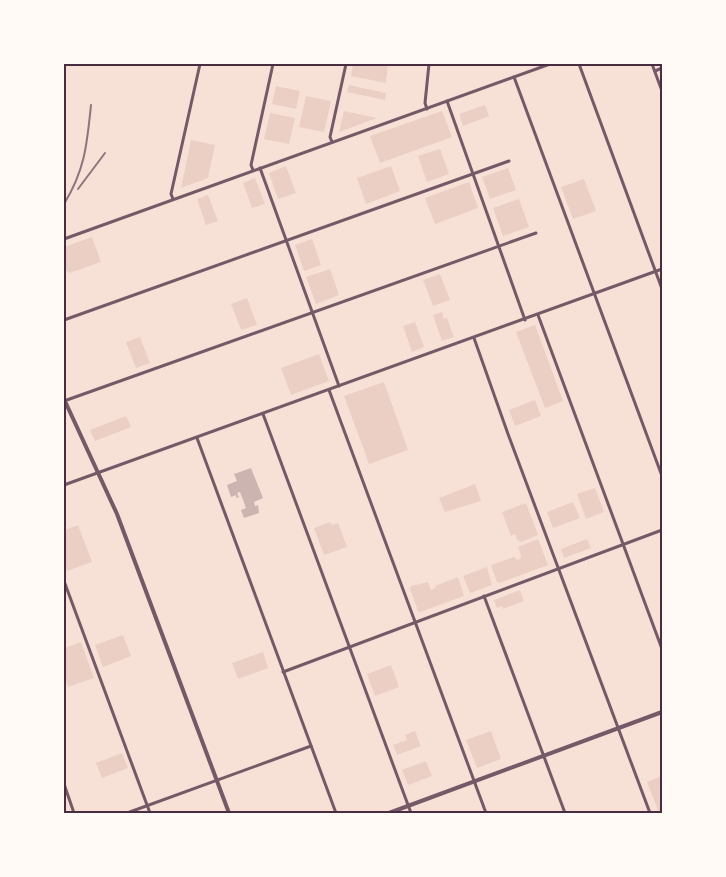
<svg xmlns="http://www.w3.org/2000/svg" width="726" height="877" viewBox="0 0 726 877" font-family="'Public Sans',sans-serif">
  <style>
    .green { fill: #ebcfc5 }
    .building { fill: #ccb4b1 }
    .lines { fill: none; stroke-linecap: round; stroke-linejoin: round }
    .minor { stroke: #755966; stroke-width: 3 }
    .tertiary { stroke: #755966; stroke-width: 4 }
    .rail { stroke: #8f747c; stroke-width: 2 }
    .neatline { fill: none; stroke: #4a2c40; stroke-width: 2 }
  </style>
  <rect width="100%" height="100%" fill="#f7e1d7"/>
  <g class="green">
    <path d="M353 64H388L386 83 351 76Z"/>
    <path d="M349 85 386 93 385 100 347 92Z"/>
    <path d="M276 86 300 91 296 109 272 104Z"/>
    <path d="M306 96 331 101 324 132 299 127Z"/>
    <path d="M485 105 489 116 463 126 459 114Z"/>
    <path d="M344 111 377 118 339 132Z"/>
    <path d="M442 111 452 137 380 163 370 136Z"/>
    <path d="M270 113 295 118 289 144 264 139Z"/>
    <path d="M191 140 215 145 208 178 181 188Z"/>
    <path d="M440 149 449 174 427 182 418 156Z"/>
    <path d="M286 166 296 193 278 199 269 173Z"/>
    <path d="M391 166 400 191 366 204 357 178Z"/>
    <path d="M508 168 516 190 490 199 482 177Z"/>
    <path d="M255 178 265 204 252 208 243 183Z"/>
    <path d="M584 179 596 211 573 219 561 187Z"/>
    <path d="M469 182 478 208 435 224 425 198Z"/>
    <path d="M208 195 218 221 206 225 197 199Z"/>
    <path d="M519 199 529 227 503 236 493 208Z"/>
    <path d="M92 237 101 262 69 273 64 268V247Z"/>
    <path d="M312 239 321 265 304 271 295 245Z"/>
    <path d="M330 269 339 295 316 304 306 277Z"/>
    <path d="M440 274 450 300 433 306 423 280Z"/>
    <path d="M247 298 257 325 241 330 231 304Z"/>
    <path d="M442 312 444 319 447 318 454 337 442 341 433 315Z"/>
    <path d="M415 322 424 347 412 352 403 326Z"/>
    <path d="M535 325 563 401 545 408 516 332Z"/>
    <path d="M140 337 150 363 136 368 126 342Z"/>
    <path d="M319 354 329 381 291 395 281 368Z"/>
    <path d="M384 382 408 450 369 464 344 396Z"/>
    <path d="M535 400 541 416 515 426 509 410Z"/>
    <path d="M126 416 131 427 95 441 90 430Z"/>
    <path d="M475 484 481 501 445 512 439 498Z"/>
    <path d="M595 488 604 512 586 519 577 494Z"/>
    <path d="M573 502 580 518 553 528 547 512Z"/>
    <path d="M526 503 538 535 521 542 517 540 515 534 511 536 502 512Z"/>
    <path d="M330 522 332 525 338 523 347 547 324 555 314 528Z"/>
    <path d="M78 525 92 562 67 571 64 562V530Z"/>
    <path d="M538 539 548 565 499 583 497 582 491 565 514 557 517 560 520 559 521 555 518 547Z"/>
    <path d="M587 539 591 548 564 558 561 549Z"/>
    <path d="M487 567 492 585 470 593 463 576Z"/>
    <path d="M458 577 464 596 420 612 418 611 410 589 411 586 428 582 431 590 436 588 435 586Z"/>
    <path d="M520 590 524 601 503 609 502 606 497 608 494 600Z"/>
    <path d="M123 635 131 656 103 667 95 645Z"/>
    <path d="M81 642 94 678 68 687 64 676V648Z"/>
    <path d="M263 652 268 668 238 679 232 663Z"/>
    <path d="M391 665 399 687 375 696 367 674Z"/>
    <path d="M415 731 421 746 397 755 393 745 407 740 405 735Z"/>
    <path d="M491 731 501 759 477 768 466 740Z"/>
    <path d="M122 753 128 768 102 778 96 763Z"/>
    <path d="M426 761 432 776 408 785 402 770Z"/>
    <path d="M662 776V813H659L647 782Z"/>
  </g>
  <path class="building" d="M251 468 263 498 254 502 255 506 258 505 259 513 244 518 241 510 246 508 240 492 237 493 239 497 236 498V495L231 497 227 485 237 481 234 474Z"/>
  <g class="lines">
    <g class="minor">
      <path d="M579 64 662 289"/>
      <path d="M652 64 662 91"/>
      <path d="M655 71 662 68"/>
      <path d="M514 77 662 476"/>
      <path d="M447 101 525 320"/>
      <path d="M427 109 425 103 429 64"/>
      <path d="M332 142 330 137 346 64"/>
      <path d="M260 168 339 386"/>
      <path d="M253 170 251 165 273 64"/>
      <path d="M173 199 171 194 200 64"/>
      <path d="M64 239 550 64"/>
      <path d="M538 315 662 649"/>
      <path d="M64 320 509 161"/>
      <path d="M474 338 508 434 650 813"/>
      <path d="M329 390 486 813"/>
      <path d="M64 401 536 233"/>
      <path d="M263 414 411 813"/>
      <path d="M197 438 336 813"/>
      <path d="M64 485 662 269"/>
      <path d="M64 581 150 813"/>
      <path d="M484 596 565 813"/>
      <path d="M283 672 662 530"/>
      <path d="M64 784 74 813"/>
      <path d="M127 813 311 746"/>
    </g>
    <g class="tertiary">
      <path d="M64 399 117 514 229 813"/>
      <path d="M389 813 662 712"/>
    </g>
    <g class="rail">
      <path d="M78 189 105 153"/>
      <path d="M64 204C85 170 87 144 91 105"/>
    </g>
  </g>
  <rect width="726" height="877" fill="none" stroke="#fffaf5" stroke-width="130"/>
  <rect x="65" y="65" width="596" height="747" class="neatline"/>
</svg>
